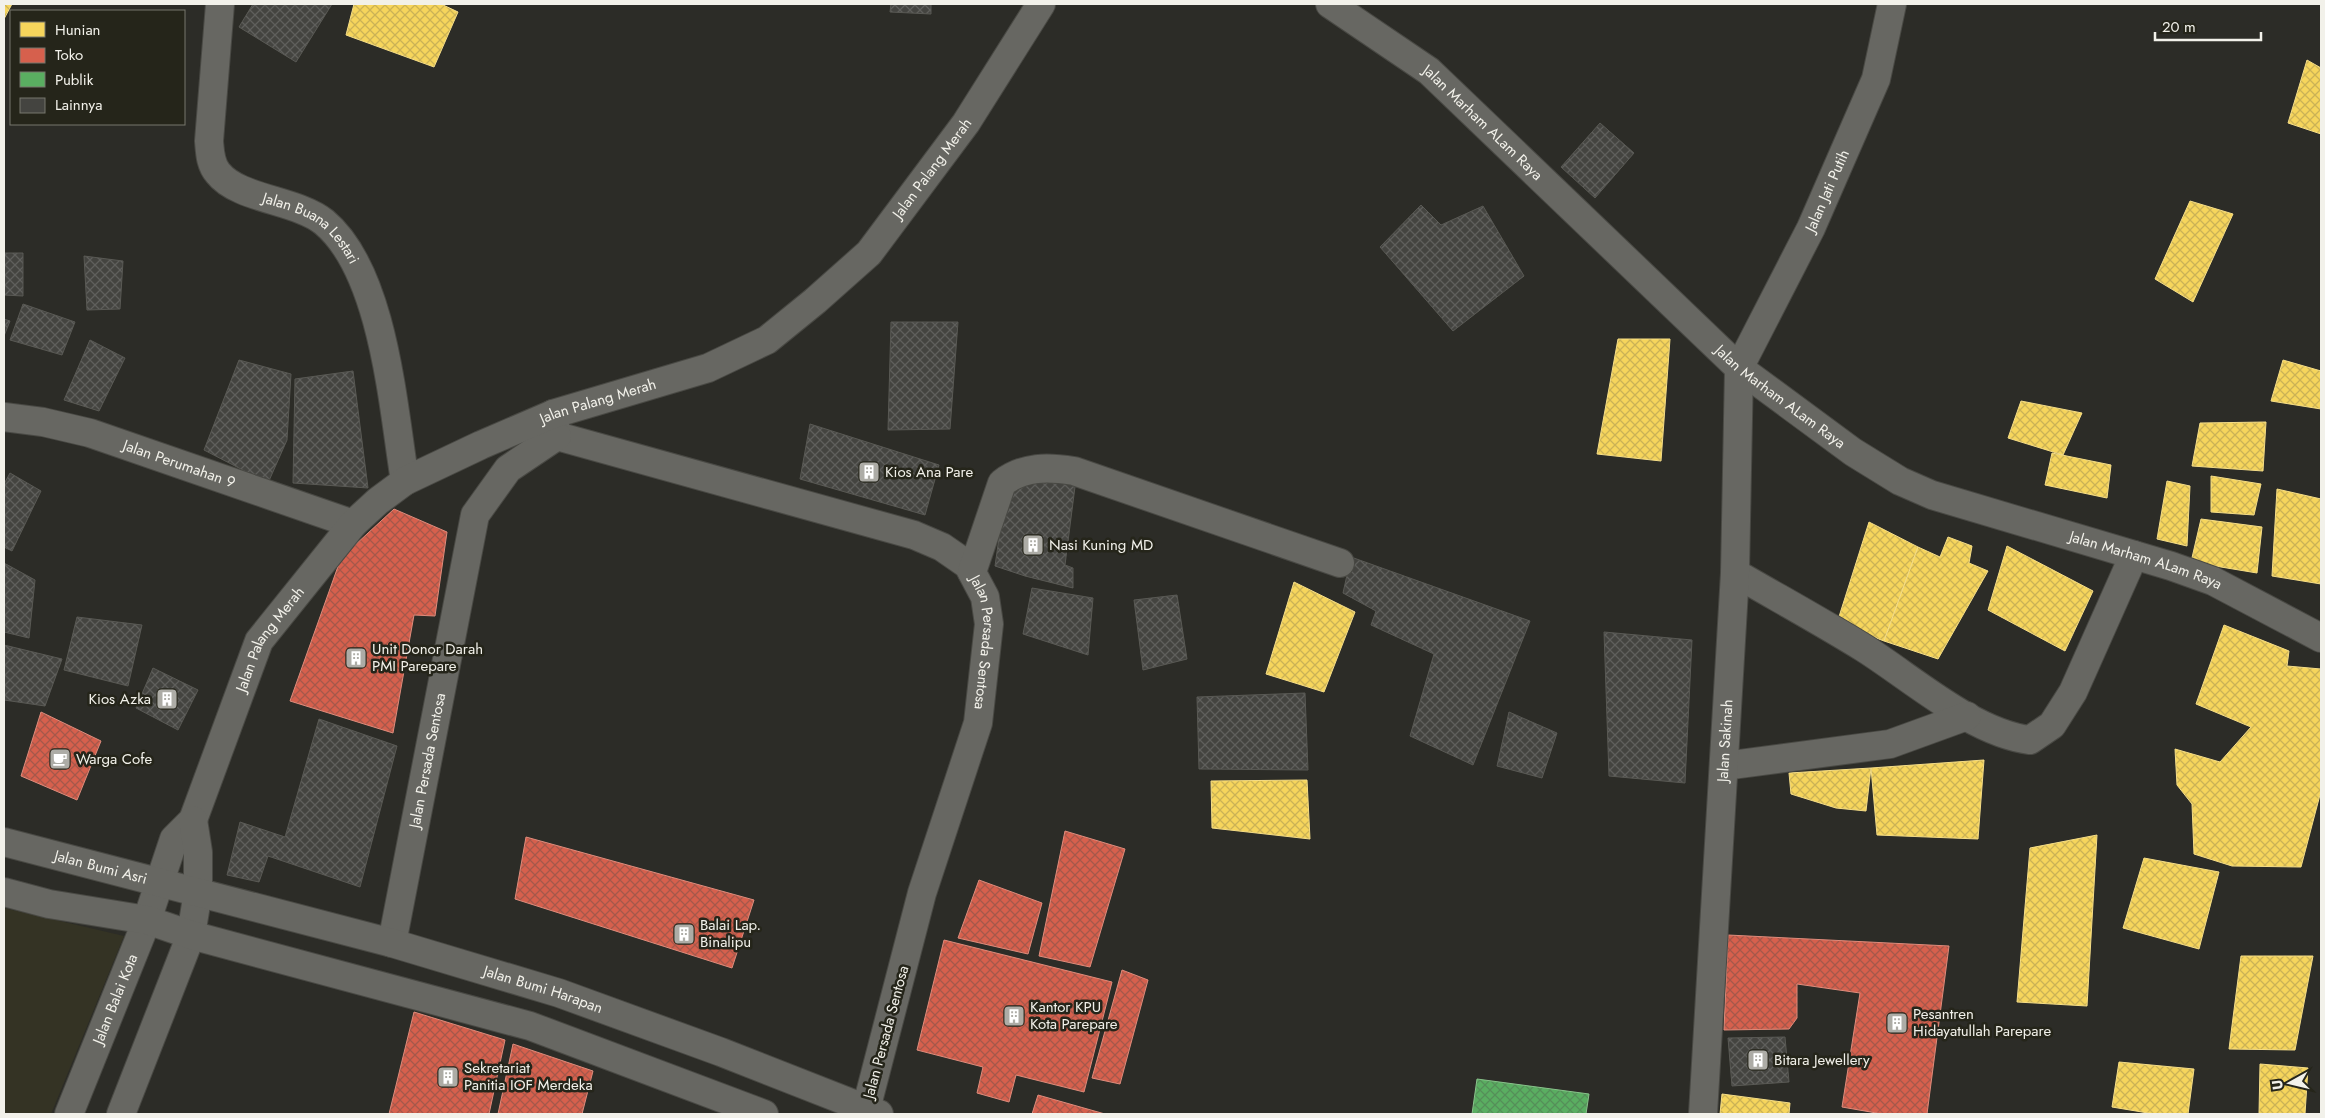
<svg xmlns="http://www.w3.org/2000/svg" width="2325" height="1118" viewBox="0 0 2325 1118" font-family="Jost,sans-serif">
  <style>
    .built { fill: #343324 }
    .homes { fill: url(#homes-cross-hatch); stroke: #f5dd87 }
    .shops { fill: url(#shops-cross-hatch); stroke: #de8c7c }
    .public { fill: url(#public-cross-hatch); stroke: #88c28a }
    .building { fill: url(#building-cross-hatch); stroke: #595954 }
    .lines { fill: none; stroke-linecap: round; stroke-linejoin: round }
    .minor-casing { stroke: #494944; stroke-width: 30 }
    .tertiary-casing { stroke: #494944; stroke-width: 30 }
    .minor { stroke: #676762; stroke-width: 28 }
    .tertiary { stroke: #676762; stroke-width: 28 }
    .labels { text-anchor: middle; stroke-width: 5; stroke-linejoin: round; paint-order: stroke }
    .street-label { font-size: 15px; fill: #f2f1ea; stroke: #25251a }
    .poi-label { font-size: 15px; fill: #f2f1ea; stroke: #25251a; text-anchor: start }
  </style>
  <defs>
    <pattern id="homes-cross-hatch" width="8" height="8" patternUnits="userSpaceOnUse" patternTransform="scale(1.25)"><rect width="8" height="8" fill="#f6d55c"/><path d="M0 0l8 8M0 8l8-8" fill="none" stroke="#cbb256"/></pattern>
    <pattern id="shops-cross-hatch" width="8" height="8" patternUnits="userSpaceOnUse" patternTransform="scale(1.25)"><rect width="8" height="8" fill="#d6604d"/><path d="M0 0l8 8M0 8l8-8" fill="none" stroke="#a5584b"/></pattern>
    <pattern id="public-cross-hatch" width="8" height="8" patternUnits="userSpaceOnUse" patternTransform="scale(1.25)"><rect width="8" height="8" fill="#5aae61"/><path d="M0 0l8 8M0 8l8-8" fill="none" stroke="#558f59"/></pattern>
    <pattern id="building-cross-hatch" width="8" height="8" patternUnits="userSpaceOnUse" patternTransform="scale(1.25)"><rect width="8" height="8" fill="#444440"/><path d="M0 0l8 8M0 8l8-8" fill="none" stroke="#5f5f5c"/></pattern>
  </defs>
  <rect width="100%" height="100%" fill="#2c2c27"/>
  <path class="built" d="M4 908 124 936 51 1114H4Z"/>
  <g class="homes">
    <path d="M4 4H12L4 19Z"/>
    <path d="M354 4H441L458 12 434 67 346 35Z"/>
    <path d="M2307 60 2321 68V134L2288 123Z"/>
    <path d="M2190 201 2233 214 2193 302 2155 279Z"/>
    <path d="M1618 339H1670L1661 461 1597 454Z"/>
    <path d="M2283 360 2321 371V409L2271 401Z"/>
    <path d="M2021 401 2082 413 2063 455 2008 438Z"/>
    <path d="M2266 422 2263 471 2192 466 2200 423Z"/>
    <path d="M2052 453 2111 465 2107 498 2045 485Z"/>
    <path d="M2211 476 2261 484 2254 515 2211 512Z"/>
    <path d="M2167 481 2190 486 2187 546 2157 539Z"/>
    <path d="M2277 489 2321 499V584L2272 576Z"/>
    <path d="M2201 519 2262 527 2257 573 2191 562Z"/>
    <path d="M1869 522 1918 547 1884 641 1837 623Z"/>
    <path d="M1948 537 1972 546 1969 563 1988 571 1938 659 1884 641 1918 547 1940 557Z"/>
    <path d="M2007 546 2093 591 2065 651 1988 610Z"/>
    <path d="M1294 582 1355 612 1324 692 1266 674Z"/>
    <path d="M2224 625 2289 651 2287 666 2321 669V791L2301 867 2232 866 2194 854 2192 804 2177 785 2175 749 2220 762 2251 727 2196 704Z"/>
    <path d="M1984 760 1978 839 1877 835 1871 768Z"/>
    <path d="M1871 768 1866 811 1836 808 1791 794 1789 773Z"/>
    <path d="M1307 780 1310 839 1212 828 1211 781Z"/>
    <path d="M2097 835 2087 1006 2017 1002 2030 848Z"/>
    <path d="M2144 858 2219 872 2199 949 2123 928Z"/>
    <path d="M2241 956H2313L2295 1050 2229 1049Z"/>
    <path d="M2119 1062 2194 1069 2188 1114H2154L2112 1107Z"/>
    <path d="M2260 1064 2308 1068 2305 1114H2259Z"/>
    <path d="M1722 1094 1790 1103 1789 1114H1720Z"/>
  </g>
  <g class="shops">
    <path d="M394 509 447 532 435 616 414 615 393 733 290 701 341 558Z"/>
    <path d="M41 712 101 741 77 800 21 776Z"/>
    <path d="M1065 831 1125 849 1090 967 1039 956Z"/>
    <path d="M526 837 754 900 732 968 515 899Z"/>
    <path d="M979 880 1042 903 1028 954 958 938Z"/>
    <path d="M1728 935 1949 946 1927 1114H1882L1842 1107 1860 993 1797 984V1018L1789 1029 1724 1030Z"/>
    <path d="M944 940 1112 982 1084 1092 1016 1075 1009 1102 977 1093 983 1067 917 1050Z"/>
    <path d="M1122 970 1148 980 1120 1084 1092 1078Z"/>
    <path d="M414 1012 505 1040 489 1114H389Z"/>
    <path d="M513 1044 593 1071 582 1114H498Z"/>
    <path d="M1038 1095 1105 1114H1032Z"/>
  </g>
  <path class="public" d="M1477 1079 1589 1094 1586 1114H1472Z"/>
  <g class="building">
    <path d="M253 4H332L296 62 239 27Z"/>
    <path d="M891 4H931V14L890 12Z"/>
    <path d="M1600 123 1634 153 1595 198 1561 167Z"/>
    <path d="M1421 205 1441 225 1483 206 1524 276 1453 331 1380 247Z"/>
    <path d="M4 253H23V296L4 295Z"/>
    <path d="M84 256 123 261 120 309 87 310Z"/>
    <path d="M23 304 75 322 62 355 10 340Z"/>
    <path d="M4 319 10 321 4 336Z"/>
    <path d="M891 322H958L950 429 888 430Z"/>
    <path d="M90 340 125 358 99 411 64 400Z"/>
    <path d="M239 360 291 374 287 440 268 483 204 450Z"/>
    <path d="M353 371 368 488 293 483 295 379Z"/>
    <path d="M810 424 939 465 925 515 800 479Z"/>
    <path d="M10 473 41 491 12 551 4 547V484Z"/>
    <path d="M1076 479 1065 565 1073 568V588L1025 576 995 566 1001 524 1011 484Z"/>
    <path d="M1351 557 1530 621 1473 765 1410 736 1434 654 1371 625 1376 611 1343 593Z"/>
    <path d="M4 563 35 580 29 638 4 632Z"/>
    <path d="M1032 588 1093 598 1088 655 1023 634Z"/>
    <path d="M1177 595 1187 659 1143 670 1134 600Z"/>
    <path d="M77 617 142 625 128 686 64 670Z"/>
    <path d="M1604 632 1692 640 1685 783 1609 776Z"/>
    <path d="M4 645 62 659 45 706 4 700Z"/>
    <path d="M153 668 198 690 178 730 136 708Z"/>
    <path d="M1305 693 1308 770 1199 769 1197 697Z"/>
    <path d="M1509 712 1557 733 1542 778 1497 766Z"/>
    <path d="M319 719 397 746 360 887 268 856 259 882 227 875 240 822 285 837Z"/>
    <path d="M1785 1037 1789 1082 1732 1086 1728 1038Z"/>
  </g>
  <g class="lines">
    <g class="minor-casing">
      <g id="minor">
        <path id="s1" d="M220 4 209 141C210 152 210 164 218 173 238 199 297 200 324 222 384 272 393 408 405 481"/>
        <path id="s2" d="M1330 4 1429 71 1739 368 1853 452 1900 481 1932 495 2171 566 2213 581 2321 638"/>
        <path id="s3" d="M553 414 557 436 914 535 942 547 968 565 985 597 989 624 978 723 922 893 866 1109"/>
        <path id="s4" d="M4 417 43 422 90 433 353 524"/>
        <path d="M972 572 1002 483C1024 466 1048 467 1074 471L1340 563"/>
        <path d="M1735 573C1778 598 1822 622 1864 648 1913 679 1973 733 2030 740L2052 725 2073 692 2134 555"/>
        <path d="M1724 766 1890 744 1967 716"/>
        <path id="s5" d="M392 943 475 515 508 469 557 436"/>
        <path id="s6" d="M69 1114 147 920 174 839 193 820 259 641 353 524 378 501 405 481 481 445 553 414 708 368 767 340 815 301 869 253 966 123 1041 4"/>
        <path d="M121 1114 191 935 198 892V852L193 820"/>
        <path id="s7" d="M1703 1114 1735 573 1739 368 1811 228 1876 79 1892 4"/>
      </g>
    </g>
    <g class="tertiary-casing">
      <g id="tertiary">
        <path id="s8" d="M4 842 392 943 559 993 721 1052 879 1114"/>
        <path d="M4 892 49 904 147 920 191 935 530 1026 764 1114"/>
      </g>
    </g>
    <use href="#minor" class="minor"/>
    <use href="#tertiary" class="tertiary"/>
  </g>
  <defs>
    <g id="building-square" transform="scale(1.125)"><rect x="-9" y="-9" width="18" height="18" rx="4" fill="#adaca6" stroke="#25251a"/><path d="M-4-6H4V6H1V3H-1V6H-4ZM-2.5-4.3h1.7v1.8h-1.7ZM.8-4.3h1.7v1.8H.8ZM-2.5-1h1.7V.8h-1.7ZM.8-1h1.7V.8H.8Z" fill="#fff"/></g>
    <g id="cafe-square" transform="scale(1.125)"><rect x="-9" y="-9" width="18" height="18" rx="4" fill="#adaca6" stroke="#25251a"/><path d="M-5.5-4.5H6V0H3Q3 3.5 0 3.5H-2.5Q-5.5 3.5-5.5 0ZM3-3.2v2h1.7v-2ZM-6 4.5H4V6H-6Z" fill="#fff"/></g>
  </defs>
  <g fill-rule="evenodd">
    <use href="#building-square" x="869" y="472"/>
    <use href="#building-square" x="1033" y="545"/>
    <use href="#building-square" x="356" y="658"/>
    <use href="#building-square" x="167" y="699"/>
    <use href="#cafe-square" x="60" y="759"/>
    <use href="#building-square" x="684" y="934"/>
    <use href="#building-square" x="1014" y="1016"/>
    <use href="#building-square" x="1897" y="1023"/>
    <use href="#building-square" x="1758" y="1060"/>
    <use href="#building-square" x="448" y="1077"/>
  </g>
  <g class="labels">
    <g class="street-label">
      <text dy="5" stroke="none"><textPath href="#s2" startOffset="194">Jalan Marham ALam Raya</textPath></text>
      <text dy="5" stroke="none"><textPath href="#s6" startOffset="1359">Jalan Palang Merah</textPath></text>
      <text dy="5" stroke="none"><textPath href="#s7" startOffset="945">Jalan Jati Putih</textPath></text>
      <text dy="5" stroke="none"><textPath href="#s1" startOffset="282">Jalan Buana Lestari</textPath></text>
      <text dy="5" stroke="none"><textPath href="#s2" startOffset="599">Jalan Marham ALam Raya</textPath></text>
      <text dy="5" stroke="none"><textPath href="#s6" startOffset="939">Jalan Palang Merah</textPath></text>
      <text dy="5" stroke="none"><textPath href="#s4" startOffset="182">Jalan Perumahan 9</textPath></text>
      <text dy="5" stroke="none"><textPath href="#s2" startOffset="1004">Jalan Marham ALam Raya</textPath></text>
      <text dy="5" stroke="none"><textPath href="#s6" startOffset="519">Jalan Palang Merah</textPath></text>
      <text dy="5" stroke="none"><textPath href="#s3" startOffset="536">Jalan Persada Sentosa</textPath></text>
      <text dy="5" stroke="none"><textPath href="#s7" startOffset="374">Jalan Sakinah</textPath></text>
      <text dy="5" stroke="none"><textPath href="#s5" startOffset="186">Jalan Persada Sentosa</textPath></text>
      <text dy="5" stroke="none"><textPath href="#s8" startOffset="100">Jalan Bumi Asri</textPath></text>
      <text dy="5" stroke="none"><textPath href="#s8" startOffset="559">Jalan Bumi Harapan</textPath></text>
      <text dy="5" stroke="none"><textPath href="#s6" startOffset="124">Jalan Balai Kota</textPath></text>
      <text transform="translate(886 1032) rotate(-75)" y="5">Jalan Persada Sentosa</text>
    </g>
    <g class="poi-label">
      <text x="885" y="477">Kios Ana Pare</text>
      <text x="1049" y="550">Nasi Kuning MD</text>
      <text x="372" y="654">Unit Donor Darah<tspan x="372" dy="17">PMI Parepare</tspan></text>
      <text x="151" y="704" text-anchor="end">Kios Azka</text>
      <text x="76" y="764">Warga Cofe</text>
      <text x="700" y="930">Balai Lap.<tspan x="700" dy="17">Binalipu</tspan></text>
      <text x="1030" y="1012">Kantor KPU<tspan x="1030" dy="17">Kota Parepare</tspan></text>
      <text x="1913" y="1019">Pesantren<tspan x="1913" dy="17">Hidayatullah Parepare</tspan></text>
      <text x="1774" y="1065">Bitara Jewellery</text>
      <text x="464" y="1073">Sekretariat<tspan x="464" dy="17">Panitia IOF Merdeka</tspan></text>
    </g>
  </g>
  <rect width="2325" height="1118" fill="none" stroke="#f2f1ea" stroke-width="10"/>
  <rect x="10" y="10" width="175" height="115" fill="#25251a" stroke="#77776d"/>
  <rect x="20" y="22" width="25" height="15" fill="#f6d55c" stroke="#77776d"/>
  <text x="55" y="35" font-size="15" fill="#f2f1ea">Hunian</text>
  <rect x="20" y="48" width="25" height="15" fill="#d6604d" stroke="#77776d"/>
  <text x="55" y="60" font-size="15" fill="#f2f1ea">Toko</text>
  <rect x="20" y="72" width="25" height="15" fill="#5aae61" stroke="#77776d"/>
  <text x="55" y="85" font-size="15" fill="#f2f1ea">Publik</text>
  <rect x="20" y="98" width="25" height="15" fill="#444440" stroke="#77776d"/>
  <text x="55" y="110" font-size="15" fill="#f2f1ea">Lainnya</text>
  <g transform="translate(2290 1083) rotate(262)" stroke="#25251a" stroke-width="4" paint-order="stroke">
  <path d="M0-4L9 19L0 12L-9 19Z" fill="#f2f1ea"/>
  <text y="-8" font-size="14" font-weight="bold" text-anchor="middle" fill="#f2f1ea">U</text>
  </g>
  <path d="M2155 32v8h106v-8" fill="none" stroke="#f2f1ea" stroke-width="2.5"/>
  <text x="2162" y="32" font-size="15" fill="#f2f1ea" stroke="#25251a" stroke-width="4" paint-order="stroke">20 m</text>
</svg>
